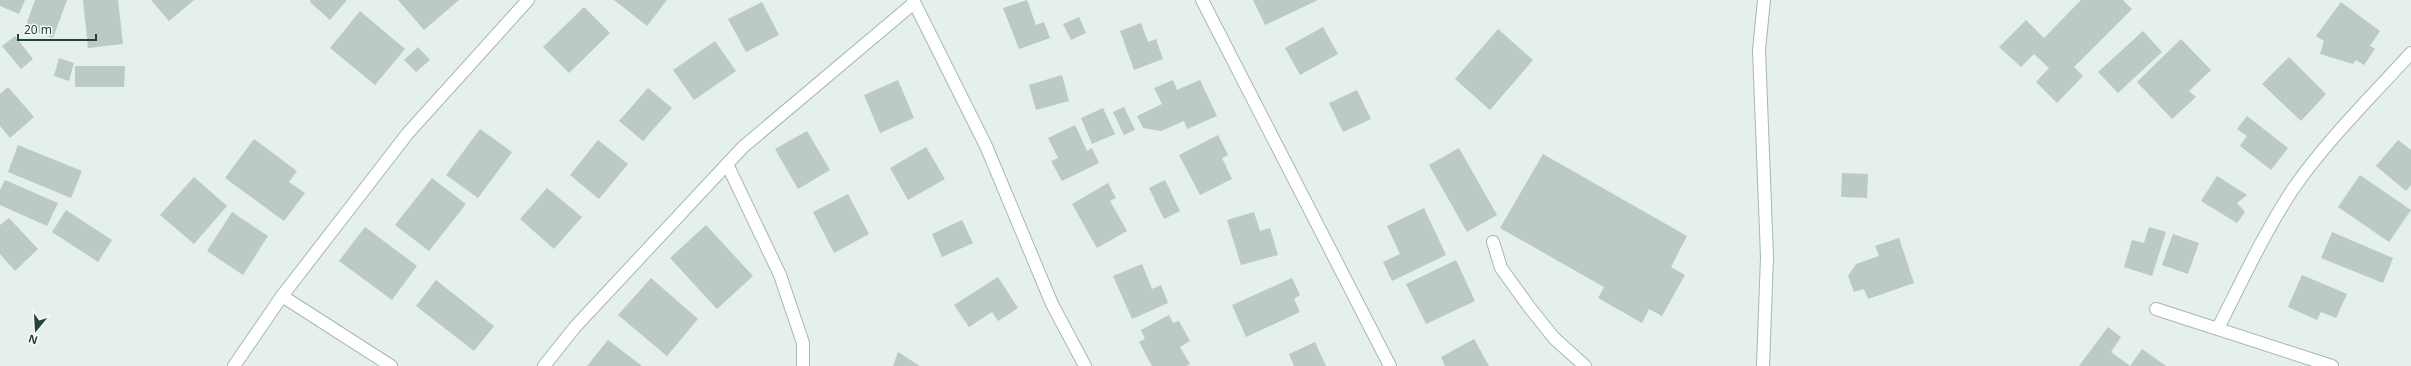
<svg xmlns="http://www.w3.org/2000/svg" width="2411" height="366" viewBox="0 0 2411 366" font-family="'Noto Sans',sans-serif">
  <style>
    .building { fill: #bbcac4 }
    .lines { fill: none; stroke-linecap: round; stroke-linejoin: round }
    .minor-casing { stroke: #a7b7b2; stroke-width: 14 }
    .minor { stroke: #fff; stroke-width: 12 }
  </style>
  <rect width="100%" height="100%" fill="#e5efeb"/>
  <g class="building">
    <path d="M0 0H25L19 14 0 6Z"/>
    <path d="M35 0H67L53 38 25 28Z"/>
    <path d="M83 0H118L123 44 88 48Z"/>
    <path d="M151 0H194L169 21Z"/>
    <path d="M311 0H347L330 20 310 2Z"/>
    <path d="M398 0H459L424 30Z"/>
    <path d="M614 0H667L647 26Z"/>
    <path d="M1027 0 1036 25 1044 22 1050 38 1019 49 1003 8Z"/>
    <path d="M1253 0H1318L1265 25Z"/>
    <path d="M2081 0H2123L2132 9 2074 67 2083 76 2057 103 2036 82 2049 68 2034 54 2021 67 1999 47 2026 20 2044 38Z"/>
    <path d="M762 2 779 35 746 52 728 19Z"/>
    <path d="M2341 2 2380 31 2370 46 2375 49 2364 65 2356 60 2353 64 2320 54 2324 41 2316 36Z"/>
    <path d="M584 7 610 33 569 73 543 47Z"/>
    <path d="M360 11 405 49 375 85 330 48Z"/>
    <path d="M1079 17 1086 33 1071 40 1063 24Z"/>
    <path d="M1141 23 1148 42 1156 39 1163 59 1134 70 1120 31Z"/>
    <path d="M1323 27 1338 54 1300 75 1285 48Z"/>
    <path d="M1498 29 1533 60 1490 110 1455 79Z"/>
    <path d="M2143 31 2162 52 2118 93 2098 72Z"/>
    <path d="M15 36 33 59 21 69 2 46Z"/>
    <path d="M2181 39 2211 70 2189 91 2196 97 2172 119 2137 82Z"/>
    <path d="M715 41 736 71 694 100 673 70Z"/>
    <path d="M418 47 430 60 416 72 404 60Z"/>
    <path d="M2289 57 2326 94 2301 121 2262 84Z"/>
    <path d="M59 58 74 63 69 81 54 76Z"/>
    <path d="M75 66H125L124 87H75Z"/>
    <path d="M1062 75 1069 101 1036 110 1029 85Z"/>
    <path d="M898 80 914 118 880 133 864 95Z"/>
    <path d="M1173 80 1177 90 1200 80 1217 116 1187 129 1184 121 1161 131 1143 128 1137 116 1162 104 1154 88Z"/>
    <path d="M8 87 34 117 10 138 0 126V94Z"/>
    <path d="M648 88 672 108 643 141 619 121Z"/>
    <path d="M1357 90 1371 119 1343 132 1329 103Z"/>
    <path d="M1124 107 1135 130 1124 135 1113 112Z"/>
    <path d="M1103 108 1115 134 1092 144 1081 118Z"/>
    <path d="M2247 116 2288 148 2271 170 2240 146 2247 136 2237 129Z"/>
    <path d="M1075 125 1087 151 1092 148 1099 163 1062 181 1051 161 1058 158 1048 138Z"/>
    <path d="M480 129 512 152 478 198 446 175Z"/>
    <path d="M807 131 830 170 798 189 775 149Z"/>
    <path d="M1218 135 1228 155 1222 158 1232 179 1200 195 1179 155Z"/>
    <path d="M254 139 297 171 289 182 305 193 284 221 225 178Z"/>
    <path d="M598 140 628 164 599 199 570 175Z"/>
    <path d="M2398 140 2411 150V185L2406 191 2376 166Z"/>
    <path d="M18 145 82 171 71 198 8 172Z"/>
    <path d="M926 147 945 179 908 200 890 168Z"/>
    <path d="M1459 148 1497 215 1467 232 1429 165Z"/>
    <path d="M1543 154 1687 236 1671 267 1685 275 1662 316 1649 309 1642 323 1598 298 1604 287 1500 228Z"/>
    <path d="M1842 173 1868 174 1867 198 1841 197Z"/>
    <path d="M2360 175 2411 210 2389 242 2338 207Z"/>
    <path d="M2217 176 2247 195 2237 203 2245 212 2237 223 2201 201Z"/>
    <path d="M194 177 227 206 194 244 160 215Z"/>
    <path d="M432 178 466 204 429 251 395 225Z"/>
    <path d="M5 180 58 203 47 226 0 205V190Z"/>
    <path d="M1165 180 1180 211 1164 219 1149 188Z"/>
    <path d="M1108 183 1116 198 1110 201 1127 231 1097 248 1072 204Z"/>
    <path d="M547 188 582 217 554 249 520 219Z"/>
    <path d="M848 194 869 234 834 253 813 212Z"/>
    <path d="M1424 208 1446 255 1392 281 1383 262 1400 254 1387 226Z"/>
    <path d="M66 210 112 240 98 262 52 232Z"/>
    <path d="M232 212 268 236 243 275 207 251Z"/>
    <path d="M1254 212 1260 231 1270 228 1278 255 1241 265 1227 220Z"/>
    <path d="M9 218 38 249 15 271 0 254V225Z"/>
    <path d="M962 220 973 243 942 257 932 234Z"/>
    <path d="M706 225 753 276 717 309 670 258Z"/>
    <path d="M365 227 417 266 392 300 339 261Z"/>
    <path d="M2149 227 2166 232 2152 276 2124 267 2132 240 2144 243Z"/>
    <path d="M2332 232 2393 258 2383 283 2321 258Z"/>
    <path d="M2173 234 2199 243 2188 274 2162 265Z"/>
    <path d="M1899 238 1914 283 1868 299 1864 289 1854 292 1848 276 1856 264 1879 256 1875 246Z"/>
    <path d="M1456 260 1475 301 1426 324 1406 284Z"/>
    <path d="M1142 264 1152 289 1161 285 1168 303 1132 319 1113 276Z"/>
    <path d="M2302 275 2347 294 2336 318 2321 312 2317 320 2288 307Z"/>
    <path d="M998 277 1018 308 998 321 992 312 969 327 954 305Z"/>
    <path d="M651 278 698 319 667 356 618 315Z"/>
    <path d="M1292 278 1300 295 1294 299 1300 312 1246 337 1232 305Z"/>
    <path d="M436 280 494 326 474 351 416 306Z"/>
    <path d="M1169 315 1173 323 1179 321 1190 341 1180 347 1190 364 1187 366H1152L1139 342 1145 339 1141 330Z"/>
    <path d="M2108 327 2121 337 2111 352 2130 366H2079Z"/>
    <path d="M1474 339 1489 366H1445L1441 357Z"/>
    <path d="M608 340 642 366H587Z"/>
    <path d="M1315 342 1326 366H1294L1289 354Z"/>
    <path d="M2142 349 2166 366H2130Z"/>
    <path d="M898 352 920 366H893Z"/>
  </g>
  <g class="lines">
    <g class="minor-casing">
      <g id="minor">
        <path d="M913 0 986 146 1052 304 1085 366"/>
        <path d="M1202 0 1390 366"/>
        <path d="M727 164 780 275 803 343V366"/>
        <path d="M1493 242 1501 268 1530 308 1554 338 1585 366"/>
        <path d="M282 296 391 366"/>
        <path d="M2156 309 2332 366"/>
        <path d="M2218 328C2242 281 2264 233 2293 189 2327 140 2371 97 2411 53"/>
        <path d="M234 366 282 296 408 133 528 0"/>
        <path d="M544 366 575 327 743 147 914 3"/>
        <path d="M1763 366 1767 257 1759 50 1764 0"/>
      </g>
    </g>
    <use href="#minor" class="minor"/>
  </g>
  <g transform="translate(36 330) rotate(198)" stroke="#f6fbf9" stroke-width="3" paint-order="stroke">
  <path d="M0-3L7 15L0 10L-7 15Z" fill="#24413a"/>
  <text y="-6" font-size="11" font-weight="bold" text-anchor="middle" fill="#24413a">N</text>
  </g>
  <path d="M18 34v6h78v-6" fill="none" stroke="#24413a" stroke-width="2"/>
  <text x="24" y="34" font-size="12" fill="#24413a" stroke="#f6fbf9" stroke-width="3" paint-order="stroke">20 m</text>
</svg>
